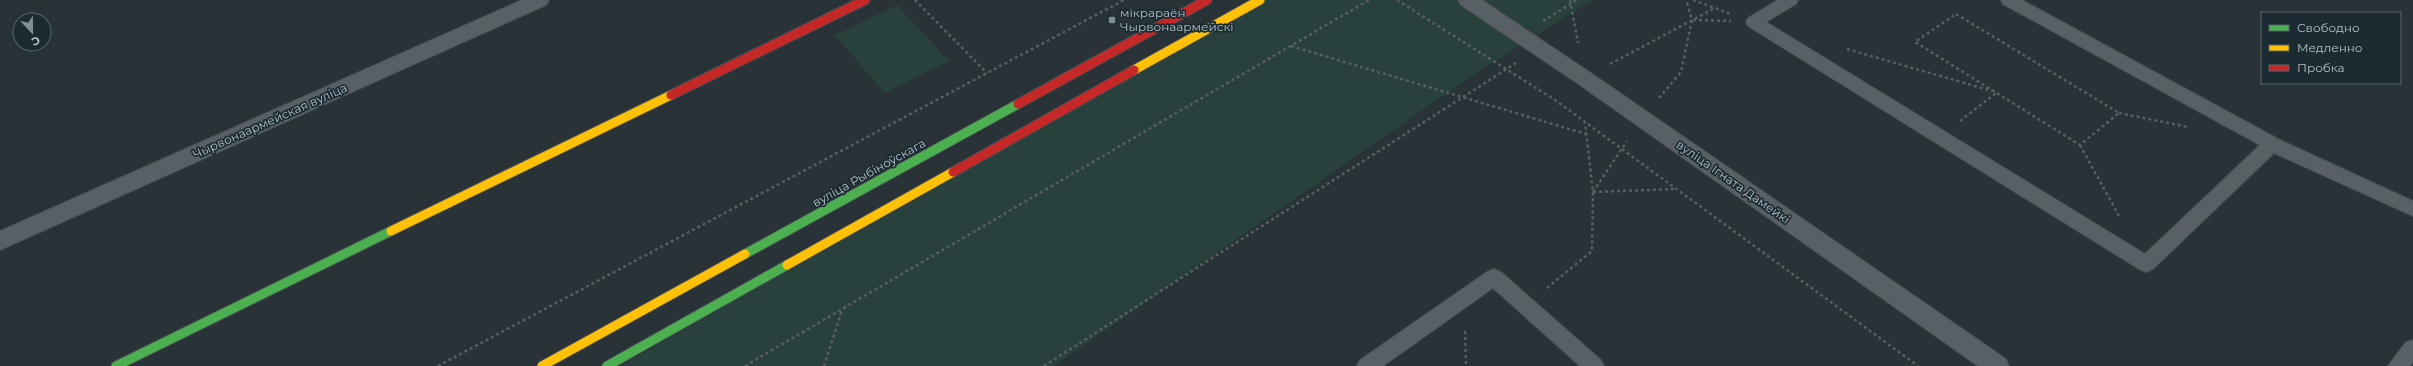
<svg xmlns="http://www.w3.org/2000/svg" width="2413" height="366" viewBox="0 0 2413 366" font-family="Montserrat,sans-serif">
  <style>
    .green { fill: #29413c }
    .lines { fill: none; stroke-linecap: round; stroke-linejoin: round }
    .lane-casing { stroke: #474e51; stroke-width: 2 }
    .street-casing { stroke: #474e51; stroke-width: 2 }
    .fast-casing { stroke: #474e51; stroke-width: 11 }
    .slow-casing { stroke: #474e51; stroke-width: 11 }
    .jam-casing { stroke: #474e51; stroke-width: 11 }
    .path { stroke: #575f62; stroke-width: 2.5; stroke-dasharray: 3 3; stroke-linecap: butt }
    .lane { fill: #596065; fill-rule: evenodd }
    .street { fill: #596065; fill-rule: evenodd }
    .fast { stroke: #4caf50; stroke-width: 9 }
    .slow { stroke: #ffc107; stroke-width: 9 }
    .jam { stroke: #c62828; stroke-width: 9 }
    .poi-dot { fill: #828e95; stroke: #1c2b31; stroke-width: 1.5 }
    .labels { text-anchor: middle; stroke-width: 3.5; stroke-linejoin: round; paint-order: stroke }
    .poi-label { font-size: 12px; fill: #b2c0c8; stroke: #1c2b31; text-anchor: start }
    .street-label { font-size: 12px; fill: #b2c0c8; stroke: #1c2b31 }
  </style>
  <rect width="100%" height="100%" fill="#293236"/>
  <g class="green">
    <path d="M1261 0H1593L1476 73 1054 366H620Z"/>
    <path d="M897 5 949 61 885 93 835 35Z"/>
  </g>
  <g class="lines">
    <g class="lane-casing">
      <g id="lane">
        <path d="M1778 0H1798L1796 4 1766 22 2145 254 2260 145 2003 4 2001 0H2022L2278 139 2413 201V216L2274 153 2153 269 2146 272 2139 269 1748 26 1746 22 1748 18Z"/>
        <path d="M1494 269 1501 272 1601 360 1604 366H1580L1493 288 1383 366H1357L1360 360 1487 272Z"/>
        <path d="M2413 340V362L2410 366H2388L2406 342Z"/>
      </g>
    </g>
    <g class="street-casing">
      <g id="street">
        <path d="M522 0H549L546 5 0 250V231Z"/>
        <path d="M1458 0H1482L1591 73 2006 359 2009 366H1978L1577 83 1461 5Z"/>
      </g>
    </g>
    <g class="fast-casing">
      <g id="fast">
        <path d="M745 254 1018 104"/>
        <path d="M116 366 391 231"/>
        <path d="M607 366 787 265"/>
      </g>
    </g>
    <g class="slow-casing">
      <g id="slow">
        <path d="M1134 70 1260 0"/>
        <path d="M391 231 671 95"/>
        <path d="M787 265 953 172"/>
        <path d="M542 366 745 254"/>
      </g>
    </g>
    <g class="jam-casing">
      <g id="jam">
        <path d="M671 95 865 0"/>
        <path d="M1018 104 1207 0"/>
        <path d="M953 172 1134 70"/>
      </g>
    </g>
    <g class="path">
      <path d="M915 0 987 73"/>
      <path d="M1397 0 1555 100 1918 366"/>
      <path d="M1570 0 1578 43"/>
      <path d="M1693 0 1731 14"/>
      <path d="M1956 14 2119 113 2080 145 1915 42Z"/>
      <path d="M1693 20 1731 21"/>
      <path d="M1543 21 1577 0"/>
      <path d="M1291 46 1586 134"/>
      <path d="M1847 49 1992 91"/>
      <path d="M1610 64 1715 8"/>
      <path d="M1659 98 1681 72 1692 20 1686 0"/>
      <path d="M2119 113 2188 127"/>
      <path d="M1960 121 1996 93"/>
      <path d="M2080 145 2119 216"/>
      <path d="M1593 192 1627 141"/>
      <path d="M1593 192 1677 189"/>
      <path d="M1547 288 1592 251 1593 192 1585 123"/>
      <path d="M1465 331 1466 366"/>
      <path d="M438 366 1124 0"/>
      <path d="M745 366 1369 0"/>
      <path d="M824 366 842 310"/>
      <path d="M1044 366 1516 63"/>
    </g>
    <use href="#lane" class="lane"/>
    <use href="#street" class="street"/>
    <use href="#fast" class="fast"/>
    <use href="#slow" class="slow"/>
    <use href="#jam" class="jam"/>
  </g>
  <rect class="poi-dot" x="1108" y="16" width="8" height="8" rx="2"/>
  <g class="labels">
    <g class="poi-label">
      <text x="1120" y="17">мікрараён<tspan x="1120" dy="14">Чырвонаармейскі</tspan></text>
    </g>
    <g class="street-label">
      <text transform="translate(270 121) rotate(-24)" y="4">Чырвонаармейская вуліца</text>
      <text transform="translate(869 173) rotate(-29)" y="4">вуліца Рыбіноўскага</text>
      <text transform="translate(1733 182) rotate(35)" y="4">вуліца Ігната Дамейкі</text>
    </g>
  </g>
  <rect x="2261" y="12" width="140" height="72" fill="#1c2b31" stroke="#58676d"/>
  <rect x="2269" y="25" width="20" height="6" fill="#4caf50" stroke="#58676d"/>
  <text x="2297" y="32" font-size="12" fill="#b2c0c8">Свободно</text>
  <rect x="2269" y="45" width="20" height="6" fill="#ffc107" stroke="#58676d"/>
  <text x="2297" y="52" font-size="12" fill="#b2c0c8">Медленно</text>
  <rect x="2269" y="65" width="20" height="6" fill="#c62828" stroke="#58676d"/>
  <text x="2297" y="72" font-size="12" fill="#b2c0c8">Пробка</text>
  <g transform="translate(32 32) rotate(158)"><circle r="19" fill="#1c2b31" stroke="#58676d"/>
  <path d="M0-3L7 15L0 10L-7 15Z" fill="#828e95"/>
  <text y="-6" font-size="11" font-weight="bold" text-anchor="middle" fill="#b2c0c8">С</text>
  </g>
</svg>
